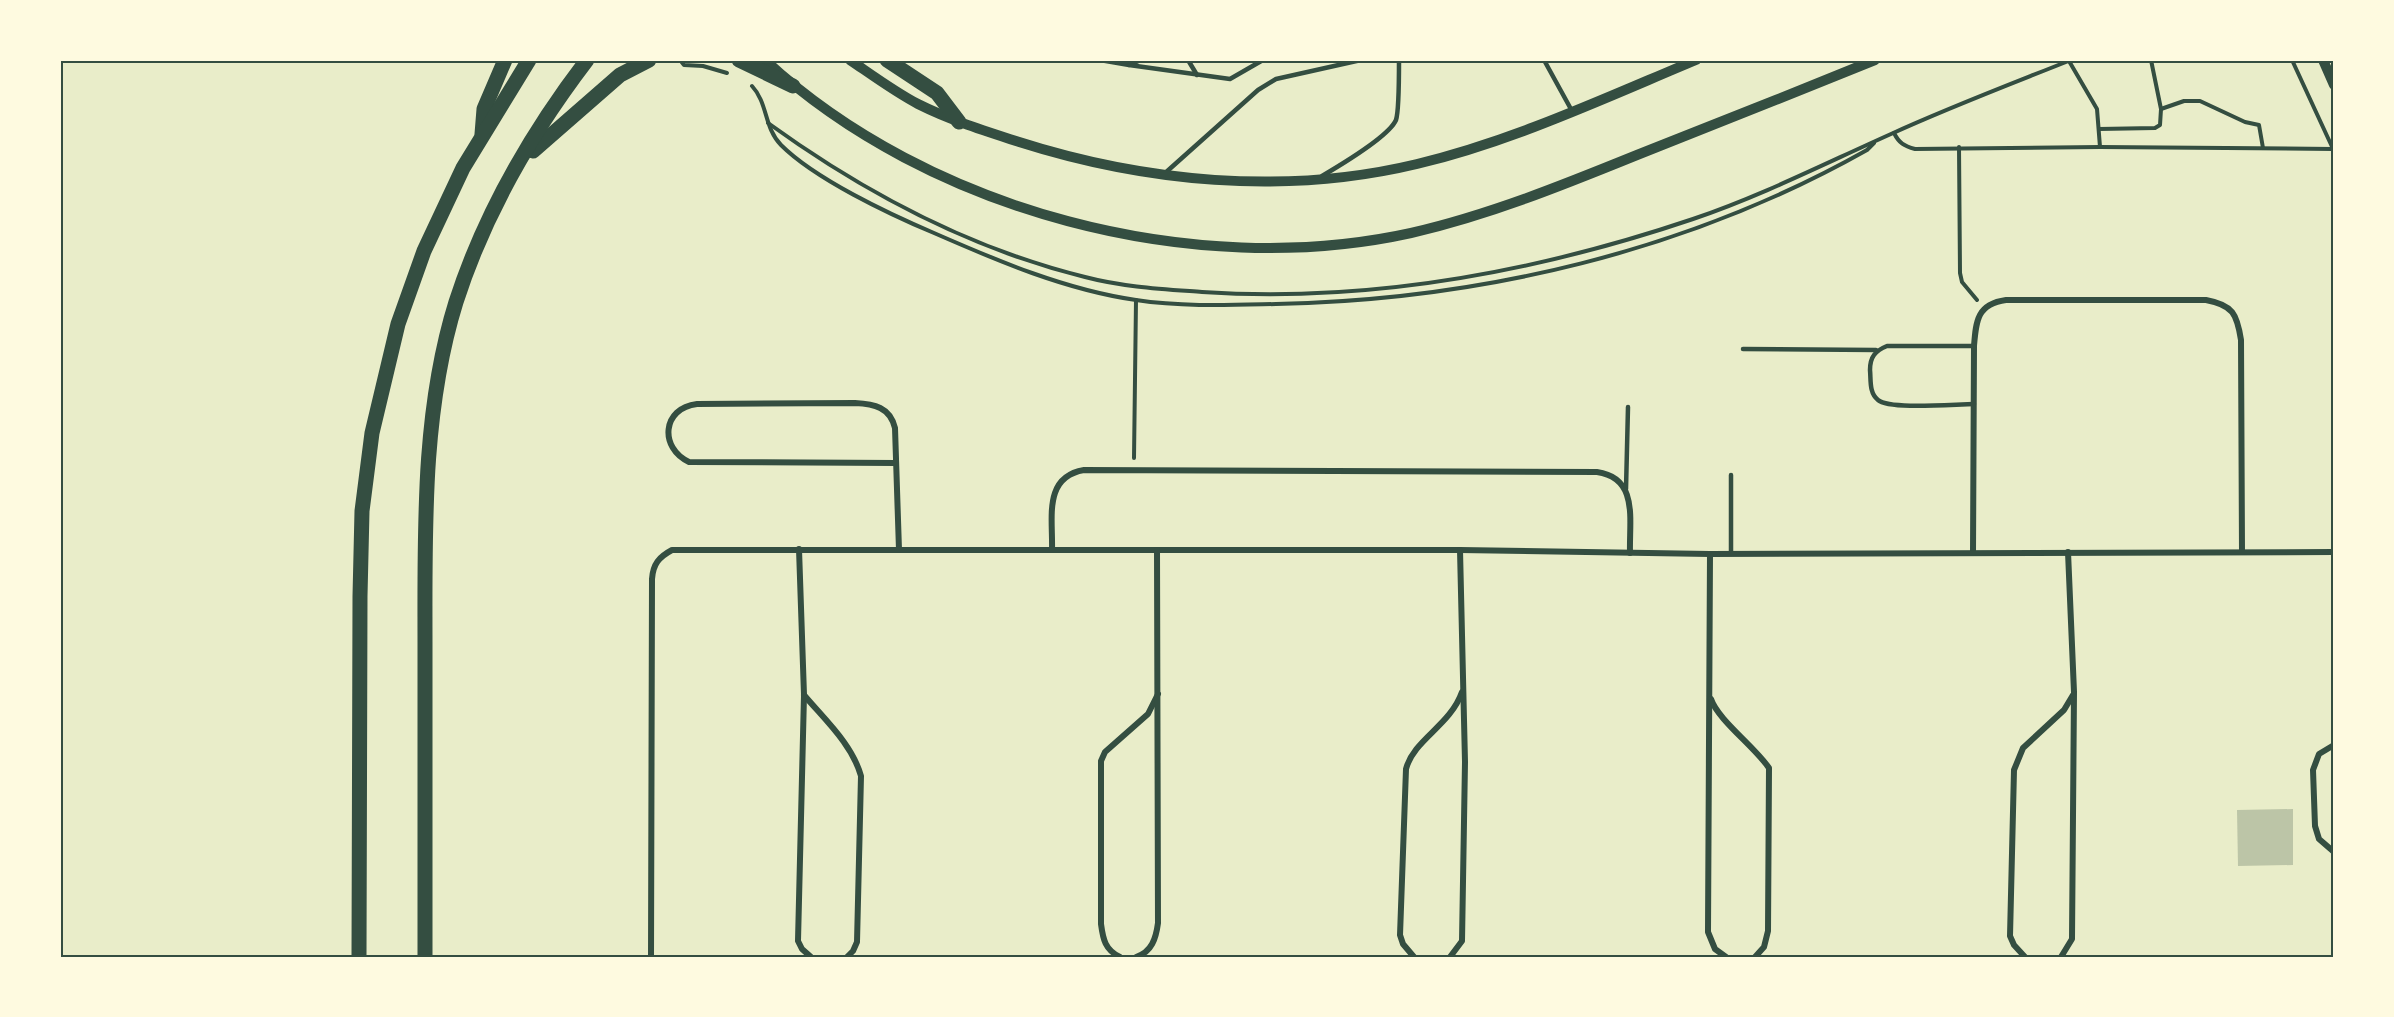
<svg xmlns="http://www.w3.org/2000/svg" width="2394" height="1017" viewBox="0 0 2394 1017" font-family="Raleway,sans-serif">
  <style>
    .building { fill: #bcc5a7 }
    .lines { fill: none; stroke-linecap: round; stroke-linejoin: round }
    .path { stroke: #344e41; stroke-width: 4 }
    .service { stroke: #344e41; stroke-width: 4.5 }
    .minor { stroke: #344e41; stroke-width: 6 }
    .tertiary { stroke: #344e41; stroke-width: 10 }
    .primary { stroke: #344e41; stroke-width: 15 }
    .neatline { fill: none; stroke: #344e41; stroke-width: 2 }
  </style>
  <rect width="100%" height="100%" fill="#e9edc9"/>
  <path class="building" d="M2293 809V865L2238 866 2237 810Z"/>
  <g class="lines">
    <g class="path">
      <path d="M680 60 684 65 703 66 727 73"/>
      <path d="M2292 60 2334 151"/>
      <path d="M2069 61 2097 109 2100 147"/>
      <path d="M752 86C768 103 764 128 781 145 815 179 889 214 934 233 998 261 1066 290 1136 300 1182 307 1230 305 1276 304 1481 300 1688 251 1867 150L1874 143"/>
      <path d="M2161 109 2184 101H2200L2245 122 2259 125 2263 148"/>
      <path d="M768 123C862 191 971 249 1085 277 1123 287 1162 289 1202 292 1368 303 1536 272 1693 219 1761 196 1826 163 1891 134 1950 107 2011 84 2071 60"/>
      <path d="M2099 129 2155 128 2160 125 2161 109 2151 60"/>
      <path d="M1894 133C1899 143 1904 146 1915 149L2100 147 2333 149"/>
      <path d="M1959 147 1960 273 1962 282 1977 300"/>
      <path d="M1134 458 1136 300"/>
    </g>
    <g class="service">
      <path d="M1100 60 1129 65 1141 60"/>
      <path d="M1188 60 1197 75"/>
      <path d="M1544 60 1572 111"/>
      <path d="M1129 65 1230 79 1263 60"/>
      <path d="M1164 174 1258 90 1276 79 1361 60"/>
      <path d="M1322 176C1339 166 1389 136 1396 120 1399 111 1399 72 1399 60"/>
      <path d="M1974 346H1887C1875 351 1870 357 1870 370 1871 380 1869 393 1878 400 1889 410 1956 404 1974 404"/>
      <path d="M1743 349 1876 350"/>
      <path d="M1731 475V553"/>
      <path d="M1626 489 1628 407"/>
    </g>
    <g class="minor">
      <path d="M896 463 689 462C659 448 662 408 697 404L855 403C874 404 890 407 895 428L899 550"/>
      <path d="M799 549 804 695 798 941 802 949 811 957"/>
      <path d="M1052 550C1053 518 1043 477 1084 470L1597 472C1639 478 1629 520 1630 553"/>
      <path d="M1973 553 1974 346C1976 321 1977 304 2006 300H2206C2233 305 2237 314 2241 340L2242 552"/>
      <path d="M1710 554 1708 932 1715 949 1726 957"/>
      <path d="M804 695C825 720 852 744 861 776L857 942 853 951 847 957"/>
      <path d="M1711 699C1718 720 1755 747 1769 768L1768 931 1764 947 1755 957"/>
      <path d="M2334 745 2319 754 2313 770 2315 826 2319 839 2334 852"/>
      <path d="M651 957 652 579C653 564 659 557 672 550H1460L1710 554 2334 552"/>
      <path d="M1120 957C1105 950 1103 939 1101 924V761L1105 752 1148 714 1158 694"/>
      <path d="M1136 957C1152 952 1156 938 1158 923L1157 550"/>
      <path d="M1414 957 1403 944 1400 935 1406 769C1414 739 1450 726 1462 692"/>
      <path d="M1450 957 1462 941 1465 762 1460 550"/>
      <path d="M2025 957 2014 945 2010 936 2014 770 2023 748 2064 710 2073 695"/>
      <path d="M2061 957 2072 939 2074 692 2068 552"/>
    </g>
    <g class="tertiary">
      <path d="M765 60C928 211 1194 281 1411 233 1489 215 1563 185 1637 155 1716 124 1796 92 1875 60"/>
      <path d="M850 60C872 75 895 92 918 104 950 120 982 130 1016 141 1144 182 1284 196 1417 164 1513 141 1605 98 1696 60"/>
      <path d="M2323 60 2334 85"/>
    </g>
    <g class="primary">
      <path d="M739 60 793 86"/>
      <path d="M887 60 937 93 959 122"/>
      <path d="M482 134 484 109 505 60"/>
      <path d="M533 151 620 75 649 60"/>
      <path d="M359 957 360 596 362 511 372 433 398 324 424 251 463 168 529 60"/>
      <path d="M425 957C425 852 425 747 425 642 425 530 422 411 456 302 484 215 532 132 587 60"/>
    </g>
  </g>
  <rect width="2394" height="1017" fill="none" stroke="#fefae0" stroke-width="123"/>
  <rect x="62" y="62" width="2270" height="894" class="neatline"/>
</svg>
